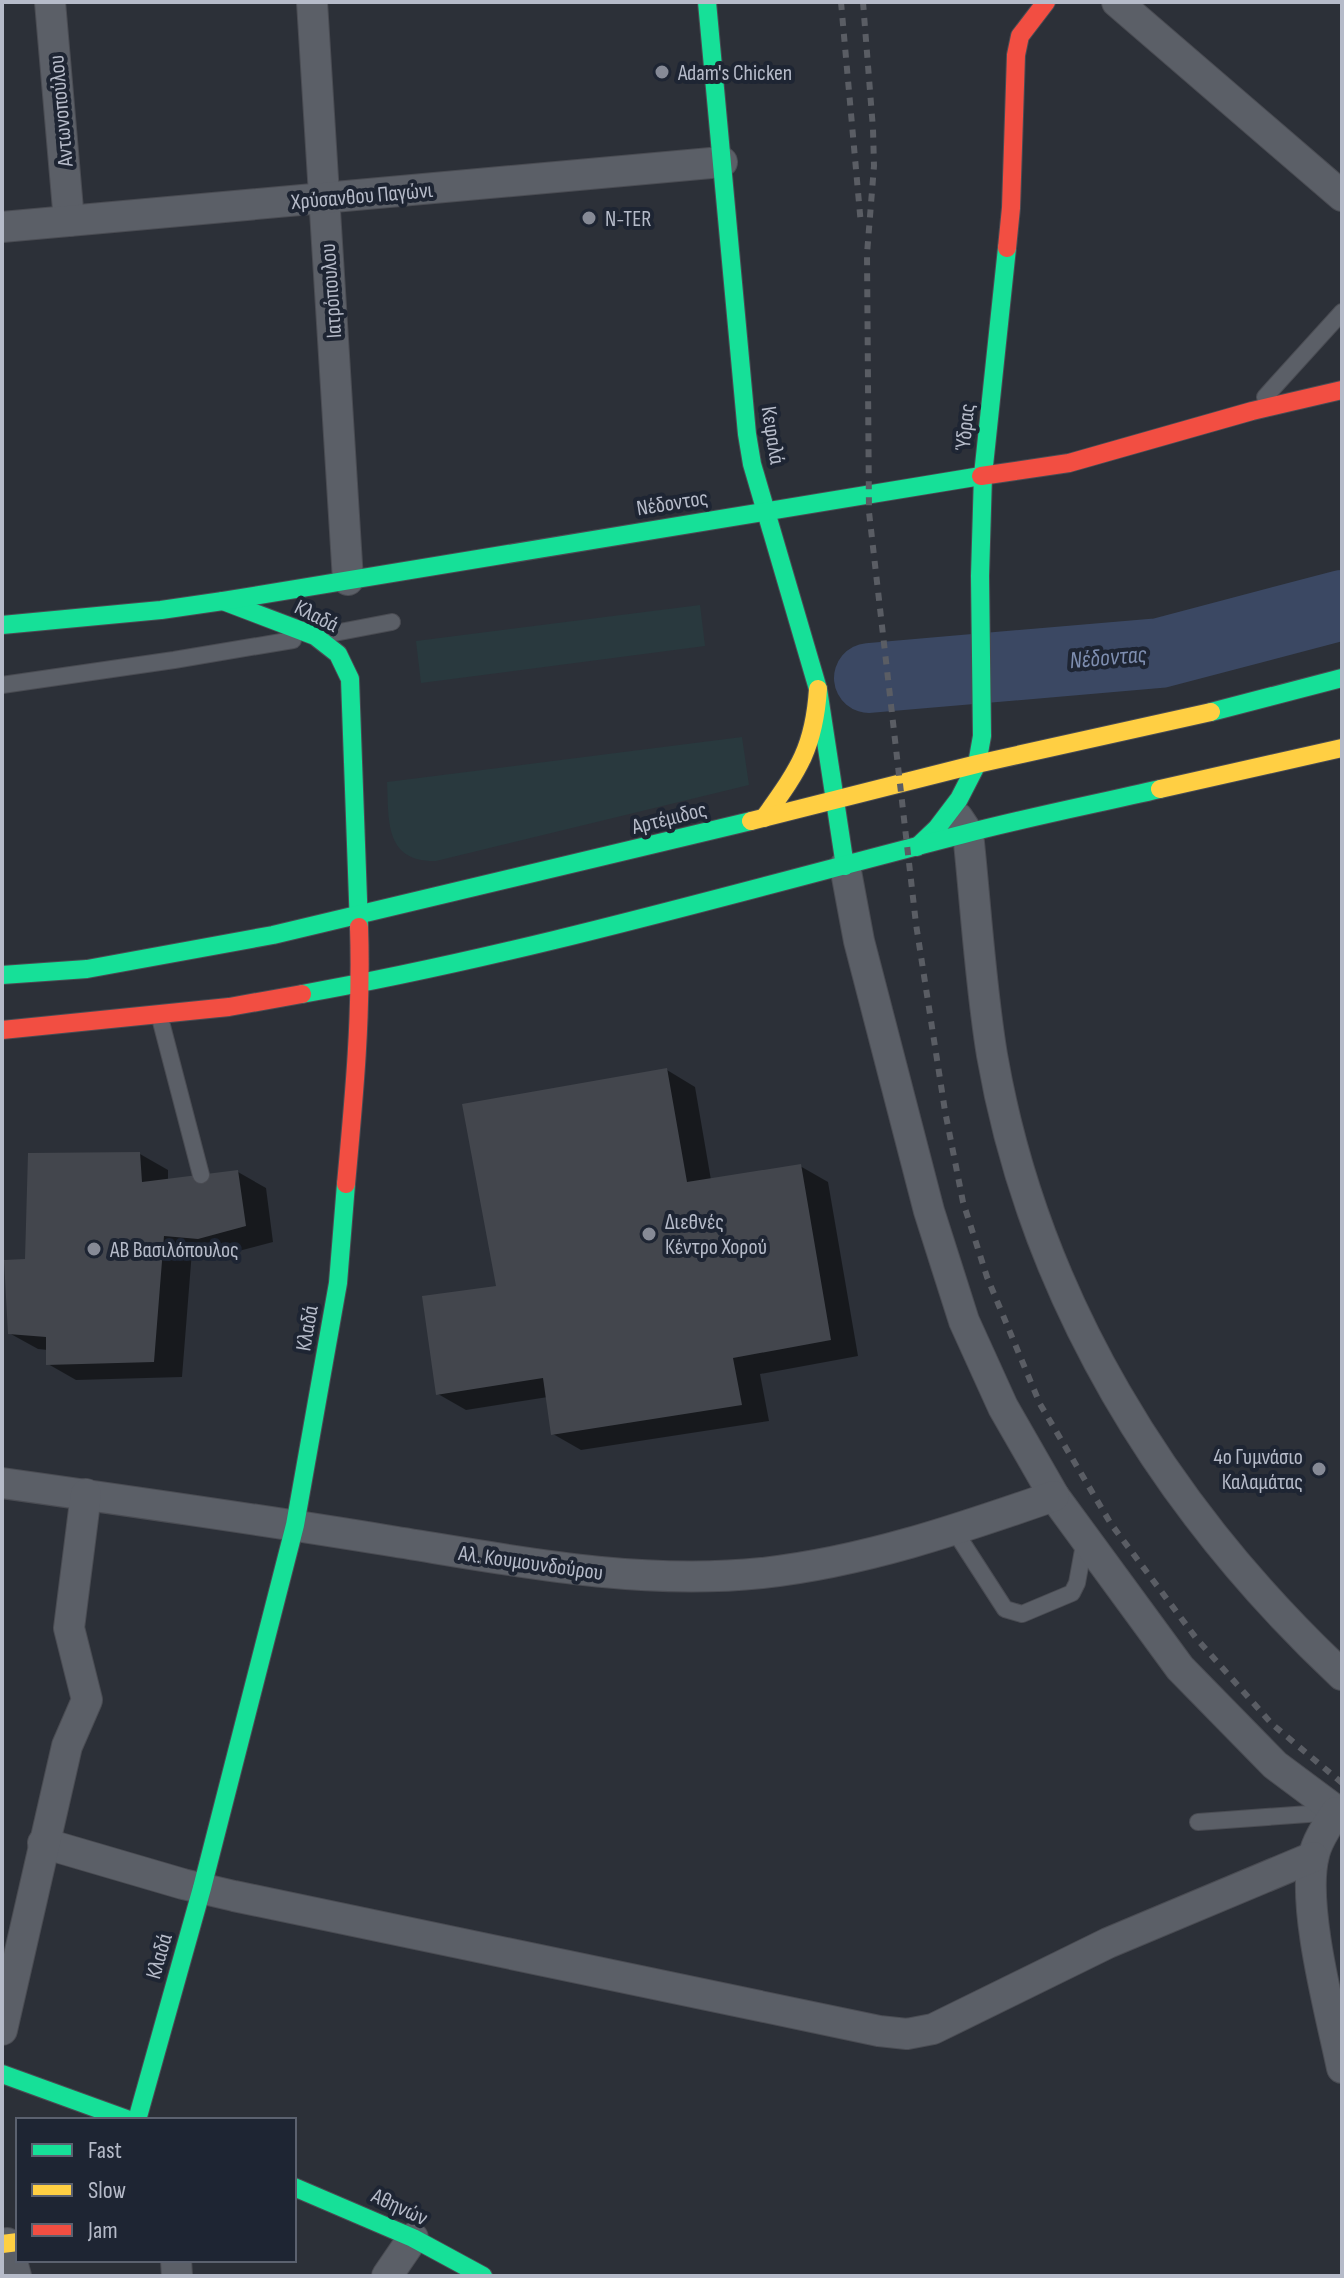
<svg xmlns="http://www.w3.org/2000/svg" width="1344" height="2278" viewBox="0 0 1344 2278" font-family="'Sofia Sans Condensed',sans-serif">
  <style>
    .green { fill: #29393e }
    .shadow { fill: #0007 }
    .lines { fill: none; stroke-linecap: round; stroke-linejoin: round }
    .river { stroke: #3b4863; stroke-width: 70 }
    .building { fill: #43464d }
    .lane-casing { stroke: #4a4c53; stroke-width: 18 }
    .street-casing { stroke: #4a4c53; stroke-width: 32 }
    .fast-casing { stroke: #4a4c53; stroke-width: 20 }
    .slow-casing { stroke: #4a4c53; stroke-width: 20 }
    .jam-casing { stroke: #4a4c53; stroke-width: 20 }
    .lane { stroke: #5b5f67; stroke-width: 16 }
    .street { stroke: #5b5f67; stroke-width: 30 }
    .fast { stroke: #16e098; stroke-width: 18 }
    .slow { stroke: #ffcf43; stroke-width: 18 }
    .jam { stroke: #f24e42; stroke-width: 18 }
    .rail { stroke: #5a5d64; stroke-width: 6; stroke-dasharray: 8 8; stroke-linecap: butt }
    .poi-dot { fill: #868a96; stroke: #1e2533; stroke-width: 3 }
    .labels { text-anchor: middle; stroke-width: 8; stroke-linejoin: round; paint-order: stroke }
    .poi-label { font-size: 22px; fill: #b6bbc9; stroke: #1e2533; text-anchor: start }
    .street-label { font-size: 22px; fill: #b6bbc9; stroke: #1e2533 }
    .water-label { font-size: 24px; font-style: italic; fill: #7e8eb0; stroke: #1e2533 }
  </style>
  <rect width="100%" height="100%" fill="#2c3038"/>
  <g class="green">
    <path d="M700 605 705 646 421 683 416 641Z"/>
    <path d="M742 737 749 785 436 861C384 862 389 820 387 782Z"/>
  </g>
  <g class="shadow">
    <path d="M667 1070 695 1087 711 1180 800 1166 828 1182 858 1356 760 1374 769 1421 581 1450 553 1434 548 1397 466 1410 438 1394 498 1287Z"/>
    <path d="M140 1154 168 1170V1181L238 1172 266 1188 273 1242 227 1254 192 1251 182 1377 76 1380 48 1364V1350L38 1349 9 1333 27 1261Z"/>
  </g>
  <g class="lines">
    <path class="river" d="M869 678 1160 653 1342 605"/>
  </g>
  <g class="building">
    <path d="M667 1068 687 1182 801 1164 831 1340 733 1358 742 1405 551 1435 543 1378 436 1395 422 1296 496 1286 462 1104Z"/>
    <path d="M140 1152 142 1182 238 1170 246 1226 198 1239 164 1236 154 1362 46 1365V1337L8 1334 4 1260 25 1259 28 1153Z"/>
  </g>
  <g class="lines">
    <g class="lane-casing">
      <g id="lane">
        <path d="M1265 397 1342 312"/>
        <path d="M324 635 392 622"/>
        <path d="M2 685 174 660 293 640"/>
        <path d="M160 1018 201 1175"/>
        <path d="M954 1530 1005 1609 1022 1614 1072 1593 1077 1583 1085 1539"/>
        <path d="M1198 1822 1336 1812"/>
      </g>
    </g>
    <g class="street-casing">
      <g id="street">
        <path d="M50 2 69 221"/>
        <path d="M312 2 348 580"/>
        <path d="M1117 2 1342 196"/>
        <path d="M2 227 722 162"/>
        <path d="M958 818 968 833C976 907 980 982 992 1055 1034 1297 1164 1508 1342 1675"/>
        <path d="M845 866 859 941 929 1211 964 1321 1003 1407 1054 1496 1180 1668 1275 1765 1342 1815"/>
        <path d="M2 1483C130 1501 257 1519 385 1540 510 1560 635 1586 762 1573 863 1562 959 1529 1054 1496"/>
        <path d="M1336 1812C1328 1825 1317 1840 1314 1855 1301 1905 1331 2015 1342 2068"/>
        <path d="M43 1843 183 1884 234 1896 879 2031 907 2034 933 2029 1108 1943 1313 1857"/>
        <path d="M2 2030 67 1746 87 1700 69 1628 86 1494"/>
        <path d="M7 2243 16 2276"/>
        <path d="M176 2260 177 2276"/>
        <path d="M387 2276 413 2238"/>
      </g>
    </g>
    <g class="fast-casing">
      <g id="fast">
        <path d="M707 2 747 434 752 464 818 689 845 866"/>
        <path d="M223 601 315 636 338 654 350 679 359 927"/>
        <path d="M2 625 161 610 223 601 981 476"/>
        <path d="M1211 712 1342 678"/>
        <path d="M917 847 937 828 959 799 977 764 982 736 980 576 983 475 1007 248"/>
        <path d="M2 975 87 969 273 935 751 821"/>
        <path d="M302 994C526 954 745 890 964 834 1029 817 1095 804 1160 789"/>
        <path d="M2 2074 129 2120"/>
        <path d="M137 2120 202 1888 295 1525 338 1283 346 1184"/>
        <path d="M294 2187 413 2238 483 2276"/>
      </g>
    </g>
    <g class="slow-casing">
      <g id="slow">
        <path d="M1160 789 1342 748"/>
        <path d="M764 818C798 770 814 749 818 689"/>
        <path d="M751 821 977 764 1211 712"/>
        <path d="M2 2244 18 2242"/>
      </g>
    </g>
    <g class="jam-casing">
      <g id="jam">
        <path d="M1007 248 1011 208 1016 55 1020 36 1046 2"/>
        <path d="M981 476 1069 463 1252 411 1342 390"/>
        <path d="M2 1030 229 1007 302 994"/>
        <path d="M346 1184C354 1098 362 1013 359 927"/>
      </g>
    </g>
    <use href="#lane" class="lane"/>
    <use href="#street" class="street"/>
    <use href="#fast" class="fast"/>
    <use href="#slow" class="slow"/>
    <use href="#jam" class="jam"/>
    <g class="rail">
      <path d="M841 2 861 225"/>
      <path d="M863 2 873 129 874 166 867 254 869 512 916 924 945 1111 963 1202 987 1277 1040 1404 1111 1524 1196 1638 1272 1724 1342 1783"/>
    </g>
  </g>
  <g class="poi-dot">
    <circle cx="662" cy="72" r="8"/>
    <circle cx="589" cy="218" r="8"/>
    <circle cx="649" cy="1234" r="8"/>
    <circle cx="94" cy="1249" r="8"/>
    <circle cx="1319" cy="1469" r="8"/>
  </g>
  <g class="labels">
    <g class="poi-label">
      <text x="678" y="80">Adam's Chicken</text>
      <text x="605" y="226">N-TER</text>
      <text x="665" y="1229">Διεθνές<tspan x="665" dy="25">Κέντρο Χορού</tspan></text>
      <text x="110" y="1257">ΑΒ Βασιλόπουλος</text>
      <text x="1303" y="1464" text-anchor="end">4ο Γυμνάσιο<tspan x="1303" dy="25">Καλαμάτας</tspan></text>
    </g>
    <g class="street-label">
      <text transform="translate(60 111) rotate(-95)" y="8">Αντωνοπούλου</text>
      <text transform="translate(362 195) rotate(-5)" y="8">Χρύσανθου Παγώνι</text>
      <text transform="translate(330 291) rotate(-94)" y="8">Ιατρόπουλου</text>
      <text transform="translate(964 427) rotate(-84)" y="8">Ύδρας</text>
      <text transform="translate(774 435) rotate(81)" y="8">Κεφαλά</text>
      <text transform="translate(672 502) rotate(-9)" y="8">Νέδοντος</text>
      <text transform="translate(317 615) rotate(27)" y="8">Κλαδά</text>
      <text transform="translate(669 817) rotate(-14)" y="8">Αρτέμιδος</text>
      <text transform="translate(306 1328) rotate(-80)" y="8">Κλαδά</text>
      <text transform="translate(531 1562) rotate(8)" y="8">Αλ. Κουμουνδούρου</text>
      <text transform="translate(158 1956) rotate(-74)" y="8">Κλαδά</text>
      <text transform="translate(400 2206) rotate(25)" y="8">Αθηνών</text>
    </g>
    <g class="water-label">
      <text transform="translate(1108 657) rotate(-5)" y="8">Νέδoντας</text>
    </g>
  </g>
  <rect width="1344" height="2278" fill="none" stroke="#b6bbc9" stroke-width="8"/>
  <rect x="16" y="2118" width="280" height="144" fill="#1e2533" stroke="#5b616f" stroke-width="2"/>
  <rect x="32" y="2144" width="40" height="12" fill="#16e098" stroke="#5b616f" stroke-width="2"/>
  <text x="88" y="2158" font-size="24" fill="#b6bbc9">Fast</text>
  <rect x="32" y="2184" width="40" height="12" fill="#ffcf43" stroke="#5b616f" stroke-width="2"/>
  <text x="88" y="2198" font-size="24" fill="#b6bbc9">Slow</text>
  <rect x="32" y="2224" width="40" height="12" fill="#f24e42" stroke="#5b616f" stroke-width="2"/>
  <text x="88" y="2238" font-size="24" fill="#b6bbc9">Jam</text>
</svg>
